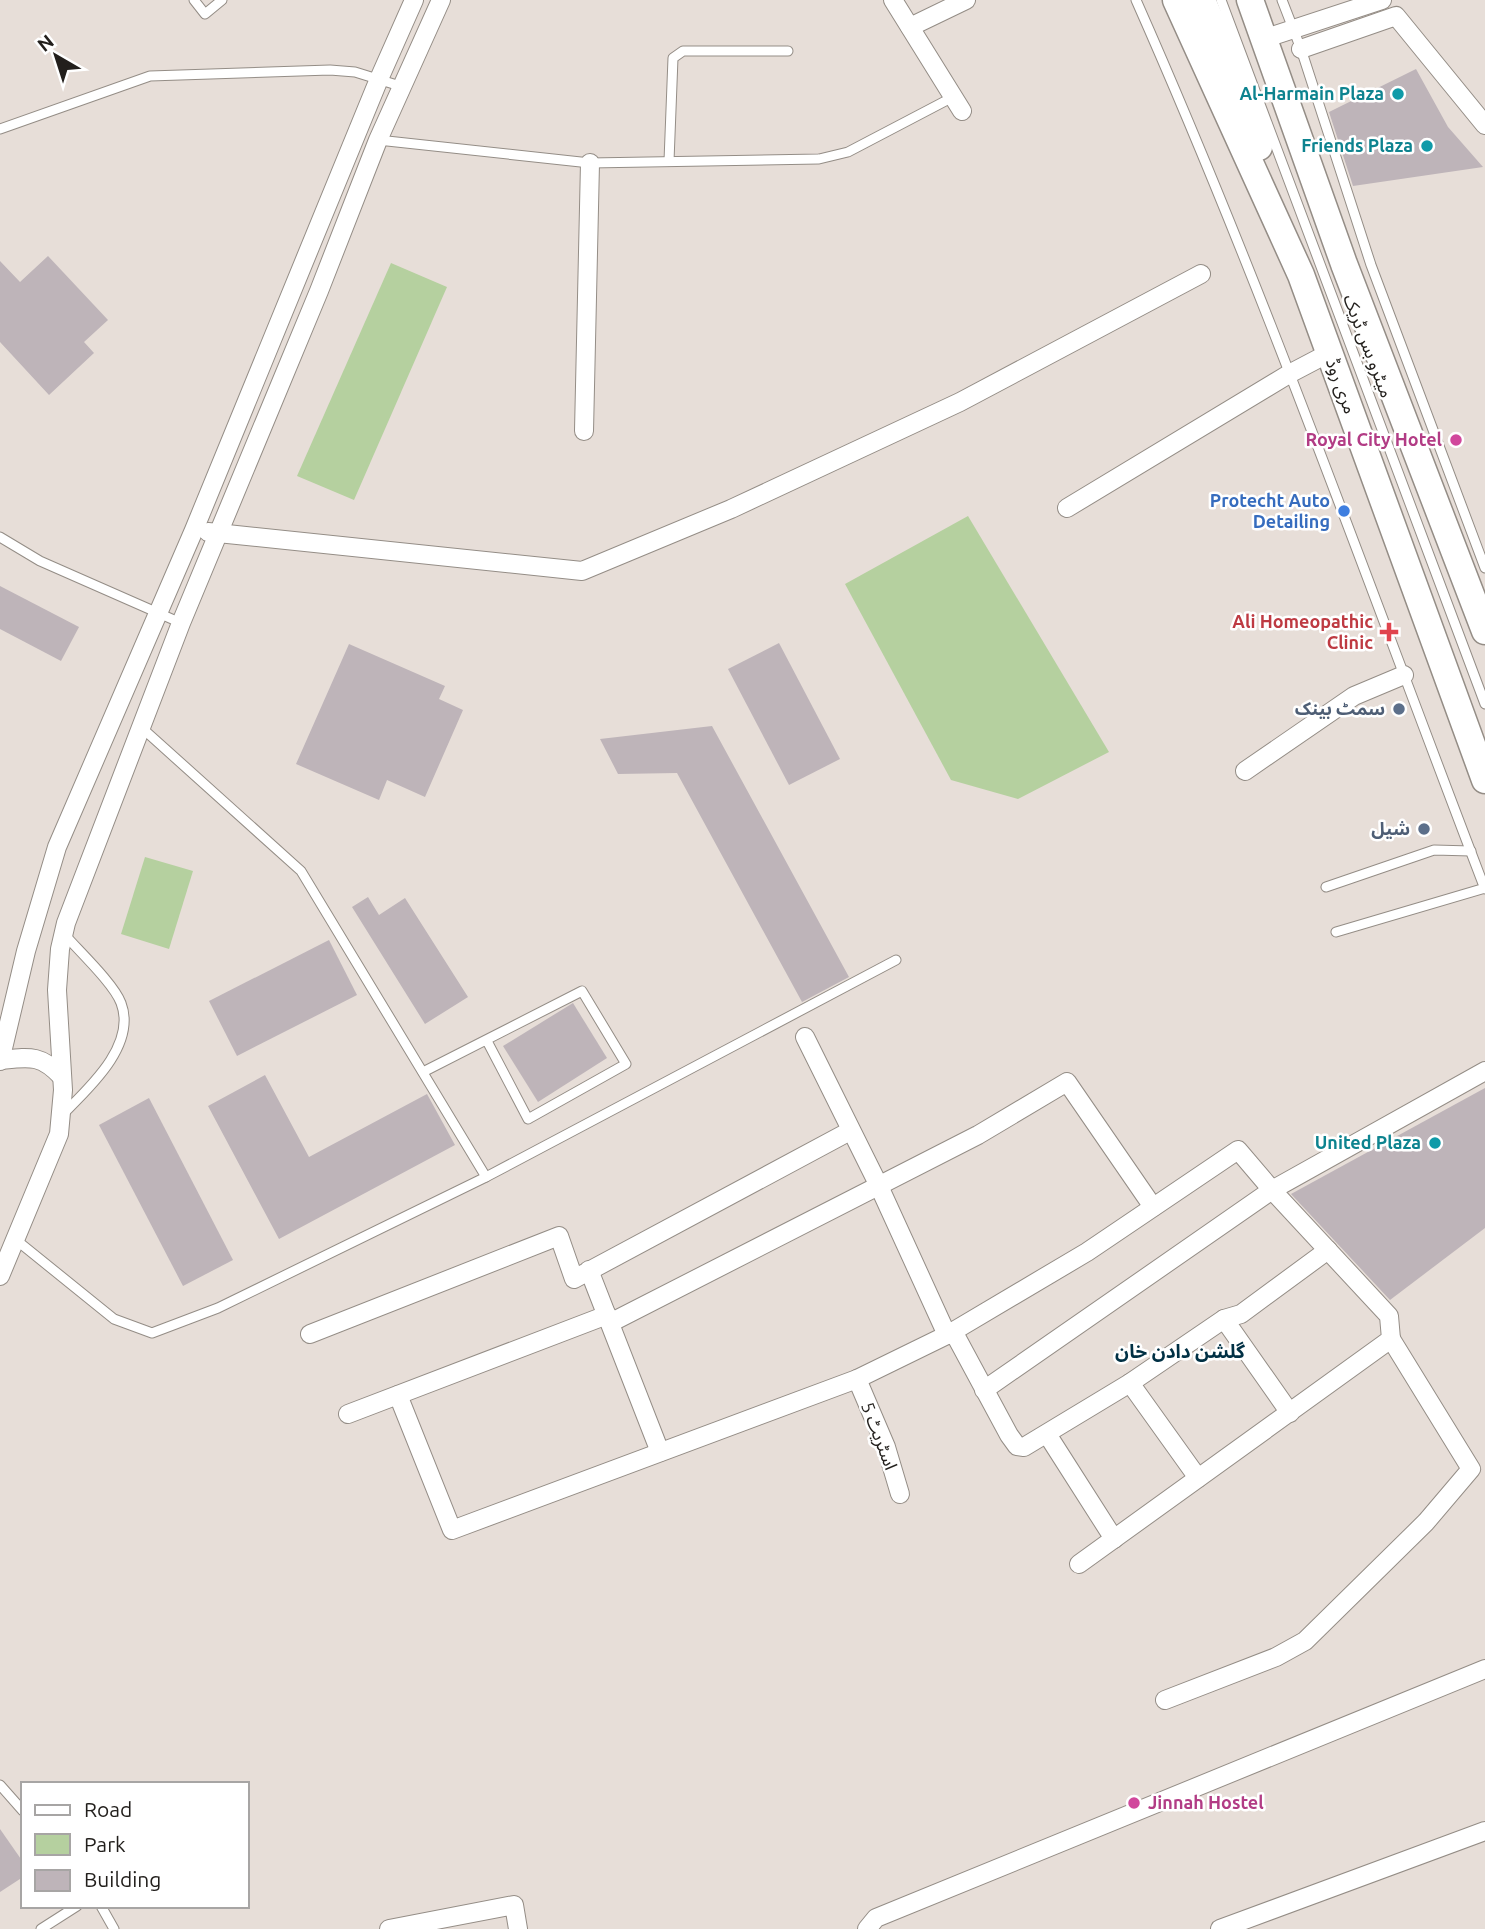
<svg xmlns="http://www.w3.org/2000/svg" width="1485" height="1929" viewBox="0 0 1485 1929" font-family="Ubuntu,'Noto Sans Arabic',sans-serif">
  <style>
    .green { fill: #b5d09f }
    .building { fill: #beb4b9 }
    .lines { fill: none; stroke-linecap: round; stroke-linejoin: round }
    .lane-casing { stroke: #948d86; stroke-width: 11 }
    .street-casing { stroke: #948d86; stroke-width: 20 }
    .primary-casing { stroke: #948d86; stroke-width: 29 }
    .lane { stroke: #fff; stroke-width: 9 }
    .street { stroke: #fff; stroke-width: 18 }
    .primary { stroke: #fff; stroke-width: 26 }
    .culture-dot { fill: #0f9aa8; stroke: #fff; stroke-width: 2.5 }
    .hotel-dot { fill: #d1479c; stroke: #fff; stroke-width: 2.5 }
    .shop-dot { fill: #3f7fe0; stroke: #fff; stroke-width: 2.5 }
    .health-dot { fill: #e0444e; stroke: #fff; stroke-width: 2.5 }
    .service-dot { fill: #5c6f8a; stroke: #fff; stroke-width: 2.5 }
    .labels { text-anchor: middle; stroke-width: 5; stroke-linejoin: round; paint-order: stroke }
    .culture-label { font-size: 18px; font-weight: bold; fill: #0d838f; stroke: #fff; text-anchor: end }
    .street-label { font-size: 18px; fill: #221f1c; stroke: #fff }
    .hotel-label { font-size: 18px; font-weight: bold; fill: #b23c85; stroke: #fff; text-anchor: end }
    .shop-label { font-size: 18px; font-weight: bold; fill: #366cbe; stroke: #fff; text-anchor: end }
    .health-label { font-size: 18px; font-weight: bold; fill: #be3a42; stroke: #fff; text-anchor: end }
    .service-label { font-size: 18px; font-weight: bold; fill: #4e5e75; stroke: #fff; text-anchor: end }
    .neighbourhood-label { font-size: 19px; font-weight: bold; fill: #003044; stroke: #fff }
  </style>
  <rect width="100%" height="100%" fill="#e7ded8"/>
  <g class="green">
    <path d="M391 263 447 287 354 500 297 476Z"/>
    <path d="M968 516 1109 752 1018 799 951 780 845 584Z"/>
    <path d="M145 857 193 871 169 949 121 934Z"/>
  </g>
  <g class="building">
    <path d="M1416 69 1448 127 1483 167 1353 186 1329 112Z"/>
    <path d="M48 256 108 320 84 342 94 353 49 395 0 342V261L20 282Z"/>
    <path d="M0 586 79 627 61 661 0 629Z"/>
    <path d="M779 643 840 759 789 785 728 669Z"/>
    <path d="M349 644 445 686 439 699 463 710 425 797 387 780 379 800 296 764Z"/>
    <path d="M712 726 849 977 802 1002 677 773 618 774 600 739Z"/>
    <path d="M368 897 379 915 405 898 468 997 425 1024 352 907Z"/>
    <path d="M329 940 357 995 237 1056 209 1001Z"/>
    <path d="M573 1003 607 1058 538 1102 503 1046Z"/>
    <path d="M265 1075 309 1157 427 1094 455 1145 279 1239 208 1106Z"/>
    <path d="M1485 1088V1228L1390 1300 1291 1194Z"/>
    <path d="M149 1098 233 1260 183 1286 99 1125Z"/>
    <path d="M0 1829 23 1862V1877L0 1892Z"/>
  </g>
  <g class="lines">
    <g class="lane-casing">
      <g id="lane">
        <path d="M194 0 205 14 222 0"/>
        <path d="M1136 0C1265 291 1371 592 1485 889"/>
        <path d="M1221 0 1485 704"/>
        <path d="M1282 0 1301 49 1371 265 1485 568"/>
        <path d="M0 129 150 76 330 70 355 72 400 86"/>
        <path d="M378 140 590 163 819 159 848 152 953 97"/>
        <path d="M669 161 673 58 683 51H788"/>
        <path d="M0 537 40 561 181 623"/>
        <path d="M142 728 301 871 486 1177"/>
        <path d="M1326 887 1434 850 1471 851"/>
        <path d="M1336 932 1485 888"/>
        <path d="M423 1072 582 991 626 1064 528 1119 487 1041"/>
        <path d="M63 1114C89 1088 137 1045 121 1003 114 984 79 951 65 935"/>
        <path d="M15 1239 114 1319 152 1333 218 1308 486 1177 896 960"/>
        <path d="M0 1785 23 1811"/>
        <path d="M101 1906 114 1929"/>
        <path d="M41 1929 77 1906"/>
      </g>
    </g>
    <g class="street-casing">
      <g id="street">
        <path d="M893 0 962 111"/>
        <path d="M910 27 966 0"/>
        <path d="M1263 39 1382 0"/>
        <path d="M1301 49 1396 16 1485 125"/>
        <path d="M584 431 590 163"/>
        <path d="M1067 508 1289 374 1329 353"/>
        <path d="M208 532 582 571 731 509 960 402 1201 274"/>
        <path d="M1245 771 1354 696 1404 675"/>
        <path d="M805 1037 878 1184 947 1335"/>
        <path d="M0 1060C29 1057 41 1054 62 1077"/>
        <path d="M0 1061 26 951 57 847 194 530 379 79 414 0"/>
        <path d="M589 1270 660 1452"/>
        <path d="M0 1276 59 1134 63 1090 57 990 60 949 66 923 181 623 319 291 378 140 441 0"/>
        <path d="M1224 1319 1290 1413"/>
        <path d="M610 1323 978 1135 1067 1082 1153 1207"/>
        <path d="M953 1331 1009 1435 1017 1446 1024 1447 1130 1383 1224 1319 1241 1314 1328 1250"/>
        <path d="M310 1334 559 1236 574 1279 850 1131"/>
        <path d="M857 1379 886 1447 900 1494"/>
        <path d="M1130 1383 1198 1478"/>
        <path d="M984 1390 1272 1190 1485 1071"/>
        <path d="M398 1395 452 1530 857 1379 947 1335 1087 1252 1238 1150 1272 1190 1389 1316 1391 1339 1079 1564"/>
        <path d="M348 1414 607 1315"/>
        <path d="M1047 1434 1114 1539"/>
        <path d="M1165 1700 1276 1657 1305 1641 1426 1522 1471 1469 1391 1339"/>
        <path d="M389 1929 514 1905 518 1929"/>
        <path d="M867 1929 876 1918 1485 1669"/>
        <path d="M1220 1929 1485 1831"/>
      </g>
    </g>
    <g class="primary-casing">
      <g id="primary">
        <path d="M1176 0 1301 275 1485 780"/>
        <path d="M1202 0 1236 78 1259 147"/>
        <path d="M1250 0 1344 264 1485 631"/>
      </g>
    </g>
    <use href="#lane" class="lane"/>
    <use href="#street" class="street"/>
    <use href="#primary" class="primary"/>
  </g>
  <g class="culture-dot">
    <circle cx="1398" cy="94" r="7"/>
    <circle cx="1427" cy="146" r="7"/>
    <circle cx="1435" cy="1143" r="7"/>
  </g>
  <g class="hotel-dot">
    <circle cx="1456" cy="440" r="7"/>
    <circle cx="1134" cy="1803" r="7"/>
  </g>
  <circle class="shop-dot" cx="1344" cy="511" r="7"/>
  <path class="health-dot" d="M1385.5 621.5h7v7h7v7h-7v7h-7v-7h-7v-7h7z"/>
  <g class="service-dot">
    <circle cx="1399" cy="709" r="7"/>
    <circle cx="1424" cy="829" r="7"/>
  </g>
  <g class="labels">
    <g class="culture-label">
      <text x="1384" y="100">Al-Harmain Plaza</text>
      <text x="1413" y="152">Friends Plaza</text>
      <text x="1421" y="1149">United Plaza</text>
    </g>
    <g class="street-label">
      <text transform="translate(1368 346) rotate(69)" y="6">میٹرو بس ٹریک</text>
      <text transform="translate(1341 386) rotate(70)" y="6">مری روڈ</text>
      <text transform="translate(879 1436) rotate(69)" y="6">اسٹریٹ 5</text>
    </g>
    <g class="hotel-label">
      <text x="1442" y="446">Royal City Hotel</text>
      <text x="1148" y="1809" text-anchor="start">Jinnah Hostel</text>
    </g>
    <g class="shop-label">
      <text x="1330" y="507">Protecht Auto<tspan x="1330" dy="21">Detailing</tspan></text>
    </g>
    <g class="health-label">
      <text x="1373" y="628">Ali Homeopathic<tspan x="1373" dy="21">Clinic</tspan></text>
    </g>
    <g class="service-label">
      <text x="1385" y="715">سمٹ بینک</text>
      <text x="1410" y="835">شیل</text>
    </g>
    <g class="neighbourhood-label">
      <text x="1180" y="1358">گلشن دادن خان</text>
    </g>
  </g>
  <rect x="21" y="1782" width="228" height="126" fill="#ffffff" stroke="#a7a5a4" stroke-width="2"/>
  <rect x="35" y="1805" width="35" height="10" fill="#ffffff" stroke="#a7a5a4" stroke-width="2"/>
  <text x="84" y="1817" font-size="21" fill="#221f1c">Road</text>
  <rect x="35" y="1834" width="35" height="21" fill="#b5d09f" stroke="#a7a5a4" stroke-width="2"/>
  <text x="84" y="1852" font-size="21" fill="#221f1c">Park</text>
  <rect x="35" y="1870" width="35" height="21" fill="#beb4b9" stroke="#a7a5a4" stroke-width="2"/>
  <text x="84" y="1887" font-size="21" fill="#221f1c">Building</text>
  <g transform="translate(56 56) rotate(321)" stroke="#ffffff" stroke-width="5" paint-order="stroke">
  <path d="M0-5L12 26L0 18L-12 26Z" fill="#221f1c"/>
  <text y="-10" font-size="19" font-weight="bold" text-anchor="middle" fill="#221f1c">N</text>
  </g>
</svg>
